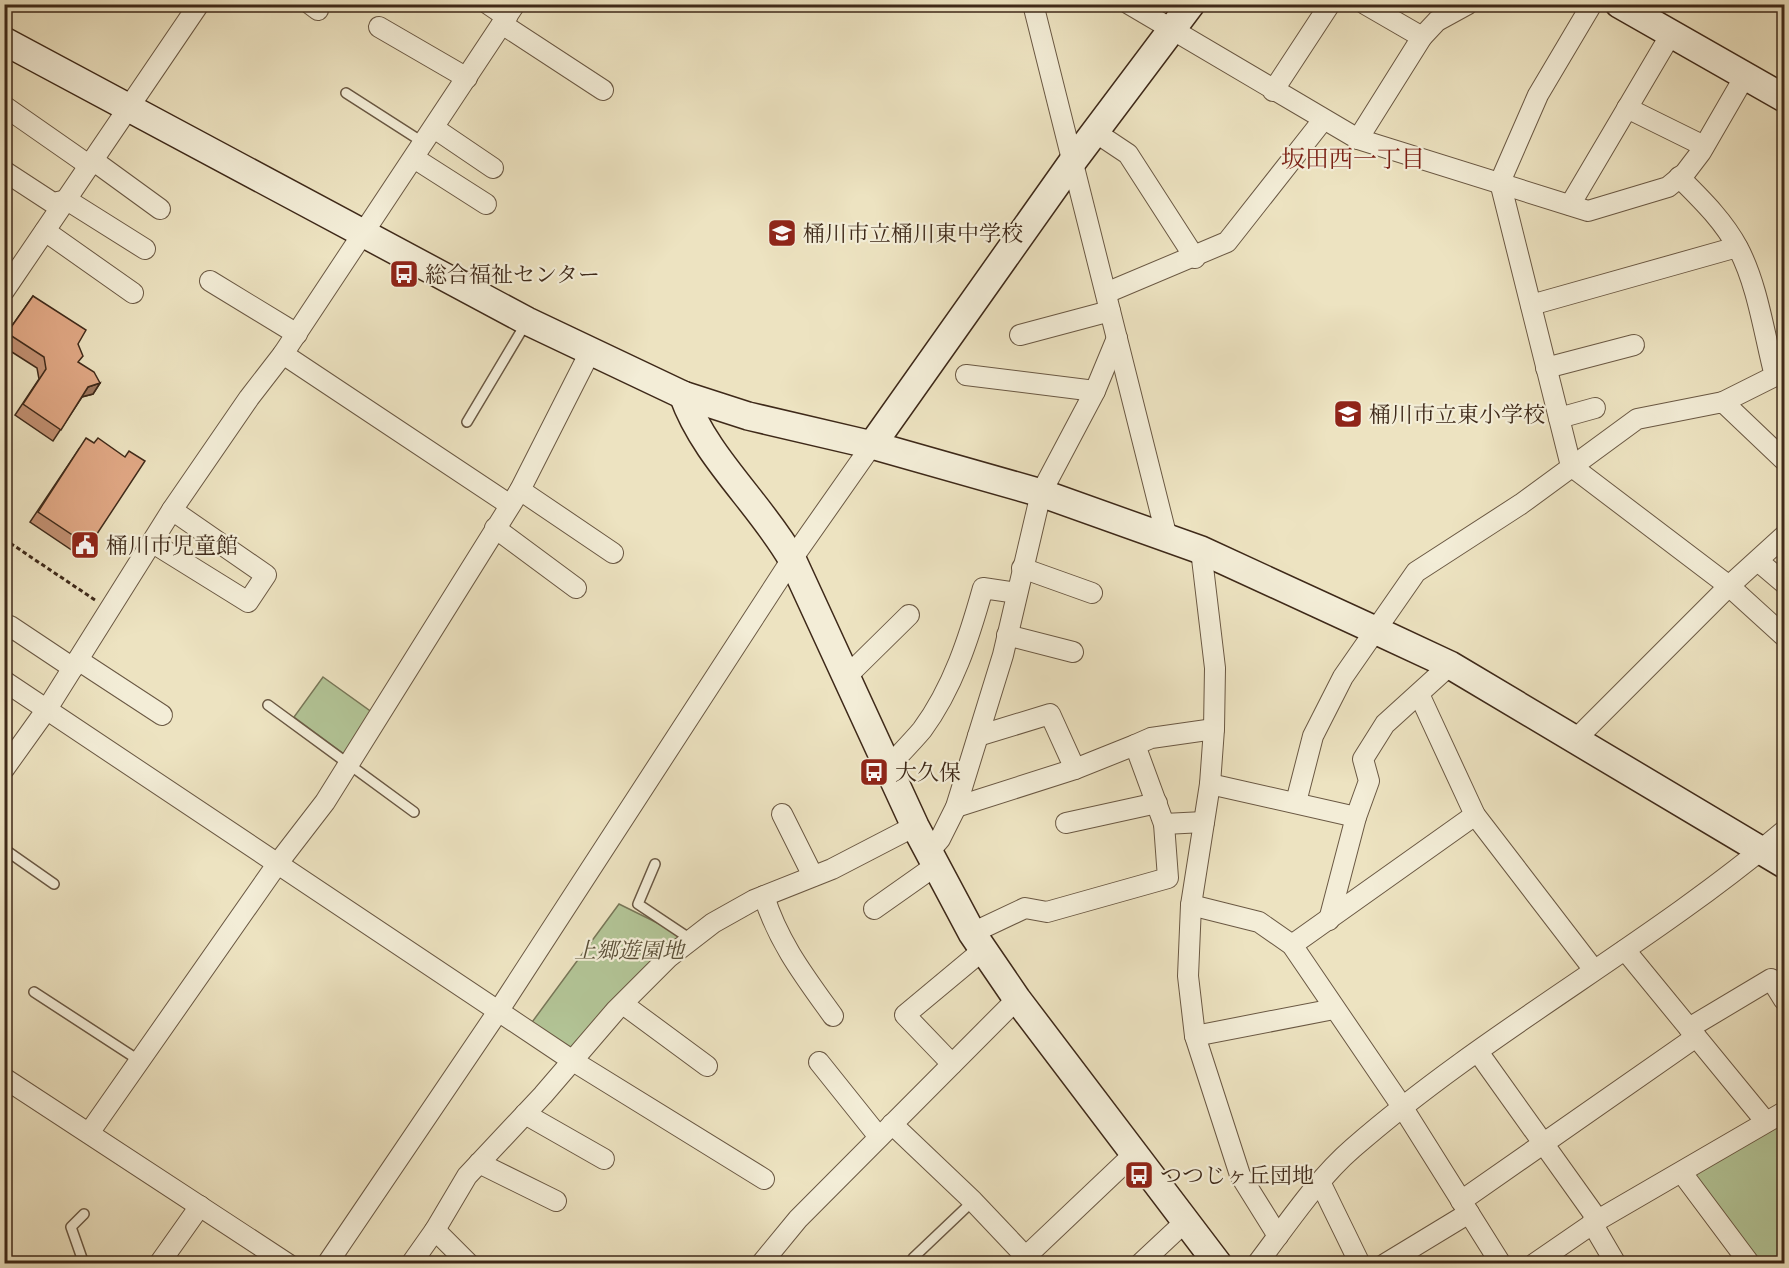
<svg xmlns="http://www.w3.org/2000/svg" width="1789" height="1268" viewBox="0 0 1789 1268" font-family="'IM FELL French Canon','Noto Serif JP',serif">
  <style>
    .green { fill: #b3c597; stroke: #787758; stroke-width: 1.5 }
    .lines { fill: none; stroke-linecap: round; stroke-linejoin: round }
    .lane-casing { stroke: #6a5843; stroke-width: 12 }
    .street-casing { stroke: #6a5843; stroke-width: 22 }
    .secondary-casing { stroke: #3e2919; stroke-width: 30 }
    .path { stroke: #3e2919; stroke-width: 3; stroke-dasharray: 4.5 3; stroke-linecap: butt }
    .lane { stroke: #f3edd7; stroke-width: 9 }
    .street { stroke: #f3edd7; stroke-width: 20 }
    .secondary { stroke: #f3edd7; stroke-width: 27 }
    .wall { fill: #c29072; stroke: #3e2919; stroke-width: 1.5 }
    .shaded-wall { fill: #9e765d; stroke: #3e2919; stroke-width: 1.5 }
    .building { fill: #e1a885; stroke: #3e2919; stroke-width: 1.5 }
    .labels { text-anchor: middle; stroke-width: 4.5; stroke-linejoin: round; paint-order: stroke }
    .poi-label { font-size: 22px; fill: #3e2919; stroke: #f3edd7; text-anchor: start }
    .park-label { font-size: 22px; font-style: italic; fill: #5b5038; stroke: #f3edd7 }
    .neighbourhood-label { font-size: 24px; fill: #7a1f14; stroke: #f3edd7 }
  </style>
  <rect width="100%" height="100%" fill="#ede3c1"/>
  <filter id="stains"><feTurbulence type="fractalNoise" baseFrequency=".00333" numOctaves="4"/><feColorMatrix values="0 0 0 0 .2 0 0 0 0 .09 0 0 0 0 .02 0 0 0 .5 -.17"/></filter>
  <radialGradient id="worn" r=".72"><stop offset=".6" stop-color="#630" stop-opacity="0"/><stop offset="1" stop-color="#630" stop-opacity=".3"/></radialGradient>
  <g class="green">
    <path d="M323 677 373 713 344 754 294 717Z"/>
    <path d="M619 904 692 940 573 1061 527 1029Z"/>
    <path d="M1784 1119V1263H1757L1696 1182V1172Z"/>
  </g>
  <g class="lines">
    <g class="lane-casing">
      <g id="lane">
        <path d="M346 93 424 143"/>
        <path d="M467 422 526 323"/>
        <path d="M268 705 414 812"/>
        <path d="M4 849 54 884"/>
        <path d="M655 864 638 904 692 940"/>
        <path d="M34 992 140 1061"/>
        <path d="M84 1214 71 1227 84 1264"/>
        <path d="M913 1258 973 1201"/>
      </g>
    </g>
    <g class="street-casing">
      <g id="street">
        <path d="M310 4 318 10"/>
        <path d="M488 4 507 17"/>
        <path d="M1033 4 1167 538"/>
        <path d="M1129 4 1358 139 1588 211 1668 187 1685 173 1701 152 1745 76"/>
        <path d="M1365 4 1422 37"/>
        <path d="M1592 4 1538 95 1500 182 1571 466 1729 586 1784 636"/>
        <path d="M502 24 603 90"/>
        <path d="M379 27 467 78"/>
        <path d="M1273 91 1330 4"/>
        <path d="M4 106 90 166"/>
        <path d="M1627 108 1704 146"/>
        <path d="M434 128 493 168"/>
        <path d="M1095 132 1128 154 1195 258"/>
        <path d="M1358 139 1422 37 1437 21 1468 4"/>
        <path d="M414 158 486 204"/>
        <path d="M94 161 160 209"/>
        <path d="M4 171 53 203 67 200 145 249"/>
        <path d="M1679 177C1701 199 1723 220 1738 248 1758 286 1764 334 1775 376L1723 402"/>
        <path d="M1570 205 1671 34"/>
        <path d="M45 231 133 293"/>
        <path d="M210 281 297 334"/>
        <path d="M4 291 199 4"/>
        <path d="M1106 293 1227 242 1323 120"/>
        <path d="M1531 305 1737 247"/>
        <path d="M1020 335 1110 311"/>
        <path d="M283 354 510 505"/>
        <path d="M1546 368 1634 345"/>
        <path d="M966 375 1095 391"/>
        <path d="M1559 418 1595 408"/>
        <path d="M520 490 613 553"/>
        <path d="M495 528 576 588"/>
        <path d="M153 543 248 602 266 575 172 510"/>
        <path d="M1201 550 1215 668 1214 729 1210 784 1191 905 1188 976 1195 1036 1240 1175 1278 1236"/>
        <path d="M1758 561 1784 583"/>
        <path d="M1022 568 1092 593"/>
        <path d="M10 626 73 668"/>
        <path d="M1007 635 1073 652"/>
        <path d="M78 660 162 715"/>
        <path d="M845 678 909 615"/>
        <path d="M4 681 573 1061 764 1179"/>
        <path d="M1419 694 1475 815 1594 970"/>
        <path d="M978 736 1050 714 1075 769"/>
        <path d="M1575 740 1729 586 1784 536"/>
        <path d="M887 768C898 756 911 743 922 730 953 688 969 638 983 588L1017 593"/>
        <path d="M4 769 47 709 172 510 249 398 283 354 515 4"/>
        <path d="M1210 784 1356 817"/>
        <path d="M1296 802 1313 736 1343 677 1416 572 1521 504 1637 419 1723 402 1784 460"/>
        <path d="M956 807 1075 769 1135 745"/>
        <path d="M782 814 813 876"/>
        <path d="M1066 823 1157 803"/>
        <path d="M1164 824 1204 822"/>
        <path d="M928 853 940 839 956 807 1003 655 1041 493 1095 391 1117 338"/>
        <path d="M764 896C778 942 805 977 833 1016"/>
        <path d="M1191 905 1259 922 1292 945 1403 1108 1501 1264"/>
        <path d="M874 909 935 866"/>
        <path d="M1329 920 1356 817 1369 781 1363 759 1385 724 1450 665"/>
        <path d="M972 933 1025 908 1047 912 1168 878 1164 824 1135 745 1151 738 1214 729"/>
        <path d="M1292 945 1475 815"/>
        <path d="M1625 950 1766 1122"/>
        <path d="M623 1004 707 1066"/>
        <path d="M1689 1028 1771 979 1784 1000"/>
        <path d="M1195 1036 1334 1009"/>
        <path d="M1478 1052 1598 1220"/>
        <path d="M819 1062 879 1137"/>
        <path d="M952 1064 905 1015 983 950"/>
        <path d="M4 1078 288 1264"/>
        <path d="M525 1114 604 1159"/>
        <path d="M892 1124 973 1201 1026 1257"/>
        <path d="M89 1133 278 863 325 802 520 490 590 352"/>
        <path d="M479 1163 556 1201"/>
        <path d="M1682 1173 1750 1264"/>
        <path d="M1321 1184 1360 1264"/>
        <path d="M1461 1201 1696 1037"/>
        <path d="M1592 1223 1616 1264"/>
        <path d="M435 1230 469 1264"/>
        <path d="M159 1264 200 1206"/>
        <path d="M327 1264 499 1010 792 559 872 445"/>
        <path d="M411 1264 435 1230 467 1176 543 1095 616 1010 669 957 713 923 754 900 832 869 915 826"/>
        <path d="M761 1264 798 1219 1017 999"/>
        <path d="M1018 1264 1134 1154"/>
        <path d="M1140 1264 1186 1221"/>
        <path d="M1257 1264C1286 1226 1317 1179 1353 1148 1487 1031 1648 946 1784 831"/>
        <path d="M1385 1264 1469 1213"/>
        <path d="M1534 1264 1598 1220 1784 1112"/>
      </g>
    </g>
    <g class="secondary-casing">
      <g id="secondary">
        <path d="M1619 4 1784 98"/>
        <path d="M4 41 527 321 683 395 748 416 872 445 1041 493 1201 550 1377 631 1450 665 1784 864"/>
        <path d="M683 395C705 457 759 502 792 559L915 826 972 933 1017 999 1218 1264"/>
        <path d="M872 445 1073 161 1191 4"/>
      </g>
    </g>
    <path class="path" d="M4 539 95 600"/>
    <use href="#lane" class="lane"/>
    <use href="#street" class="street"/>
    <use href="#secondary" class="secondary"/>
  </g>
  <g class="wall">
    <path d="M33 296 78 344V362L100 383 93 394 82 397 53 441 15 415 39 379 37 368 4 347V337Z"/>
    <path d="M79 449 89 546 82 557 30 522Z"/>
  </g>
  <path class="shaded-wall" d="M100 383 93 394 81 397 88 387Z"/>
  <g class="building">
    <path d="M33 296 86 330 78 344 83 356 78 362 94 372 100 383 88 387 61 430 23 404 46 369 44 357 7 333Z"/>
    <path d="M86 438 94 443 98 438 125 457 129 451 145 461 89 546 38 512Z"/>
  </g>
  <defs>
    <g id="school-square" transform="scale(1.5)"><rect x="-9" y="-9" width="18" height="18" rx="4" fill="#8f2418" stroke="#f3edd7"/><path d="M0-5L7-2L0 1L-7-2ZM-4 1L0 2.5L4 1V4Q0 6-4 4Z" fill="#fff"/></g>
    <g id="bus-square" transform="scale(1.5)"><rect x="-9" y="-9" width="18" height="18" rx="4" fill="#8f2418" stroke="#f3edd7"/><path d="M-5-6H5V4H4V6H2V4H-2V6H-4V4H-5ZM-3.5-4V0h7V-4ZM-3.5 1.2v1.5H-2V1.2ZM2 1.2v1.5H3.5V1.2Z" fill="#fff"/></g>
    <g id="civic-square" transform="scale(1.5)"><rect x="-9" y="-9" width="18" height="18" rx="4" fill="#8f2418" stroke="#f3edd7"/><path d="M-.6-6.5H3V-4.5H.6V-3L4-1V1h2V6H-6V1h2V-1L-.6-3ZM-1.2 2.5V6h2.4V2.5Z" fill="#fff"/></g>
  </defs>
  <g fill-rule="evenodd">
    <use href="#school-square" x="782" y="233"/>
    <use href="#bus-square" x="404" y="274"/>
    <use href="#school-square" x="1348" y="414"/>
    <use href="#civic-square" x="85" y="545"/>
    <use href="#bus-square" x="874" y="772"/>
    <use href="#bus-square" x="1139" y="1175"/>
  </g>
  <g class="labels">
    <g class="poi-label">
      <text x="803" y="241">桶川市立桶川東中学校</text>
      <text x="425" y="282">総合福祉センター</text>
      <text x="1369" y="422">桶川市立東小学校</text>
      <text x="106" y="553">桶川市児童館</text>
      <text x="895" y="780">大久保</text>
      <text x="1160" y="1183">つつじヶ丘団地</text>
    </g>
    <g class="park-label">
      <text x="629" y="958">上郷遊園地</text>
    </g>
    <g class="neighbourhood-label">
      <text x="1353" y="167">坂田西一丁目</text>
    </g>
  </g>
  <rect width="1789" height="1268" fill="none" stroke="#ede3c1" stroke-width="24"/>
  <rect x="6" y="6" width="1777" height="1256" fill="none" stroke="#3e2919" stroke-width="3"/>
  <rect x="12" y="12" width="1765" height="1244" fill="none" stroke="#3e2919" stroke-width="1.5"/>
  <rect width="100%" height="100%" filter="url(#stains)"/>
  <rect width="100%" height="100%" fill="url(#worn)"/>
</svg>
